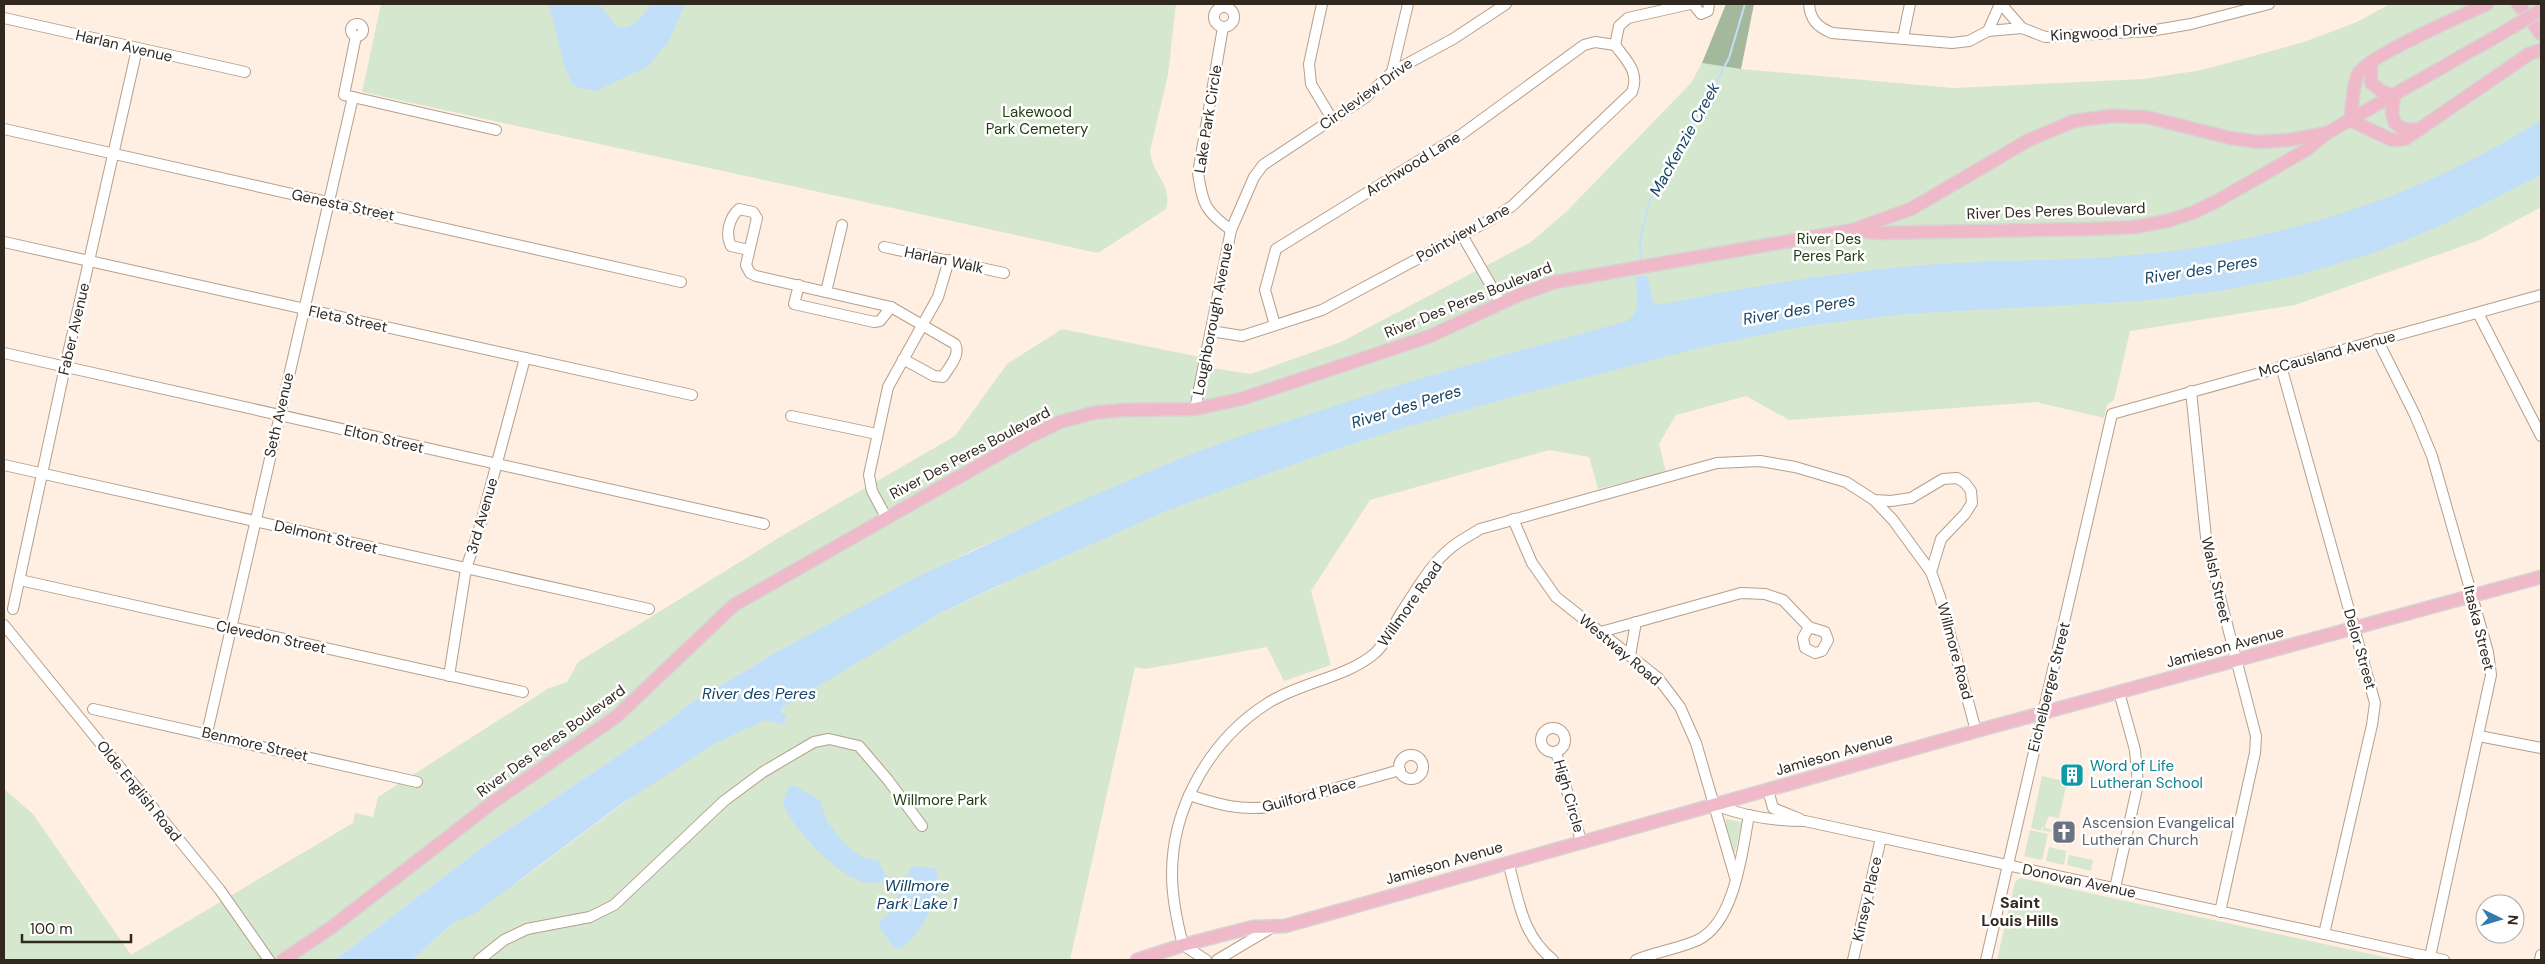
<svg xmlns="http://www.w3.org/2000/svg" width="2545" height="964" viewBox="0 0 2545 964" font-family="'DM Sans',sans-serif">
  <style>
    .green { fill: #d6e7cf }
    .forest { fill: #a4b89b }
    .water { fill: #c1dff8 }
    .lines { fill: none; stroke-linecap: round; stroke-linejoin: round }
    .stream { stroke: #c1dff8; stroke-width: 2 }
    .minor-casing { stroke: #b59f8a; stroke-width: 12 }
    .major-casing { stroke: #d6d4d2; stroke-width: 15 }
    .minor { stroke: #fff; stroke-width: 10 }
    .major { stroke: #f0b9c9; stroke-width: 12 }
    .major-bridge-casing { stroke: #d6d4d2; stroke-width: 15; stroke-linecap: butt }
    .major-bridge { stroke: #f0b9c9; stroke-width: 12 }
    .labels { text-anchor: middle; stroke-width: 5; stroke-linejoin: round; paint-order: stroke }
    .street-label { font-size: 15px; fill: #312820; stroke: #fff }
    .park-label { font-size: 15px; fill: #213e13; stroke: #fff }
    .culture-label { font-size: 15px; fill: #0d838f; stroke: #fff; text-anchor: start }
    .worship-label { font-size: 15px; fill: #5b616d; stroke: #fff; text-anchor: start }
    .water-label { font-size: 16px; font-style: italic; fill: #144365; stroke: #fff }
    .neighbourhood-label { font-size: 16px; font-weight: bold; fill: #312820; stroke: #fff }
  </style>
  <rect width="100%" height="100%" fill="#feefe2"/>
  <g class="green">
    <path d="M381 4H1176L1168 75 1150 151C1152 175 1173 184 1166 209L1098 253 362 92Z"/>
    <path d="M2390 4H2541V207L2480 240 2295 305 2130 331 2114 400 2107 405 2104 418 2036 402 1789 420 1746 396 1676 415 1659 444 1666 472 1598 489 1589 457 1549 450 1370 500 1311 591 1331 665 1284 681 1267 647 1145 669 1135 667 1070 960H412L454 922 522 879 647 786 716 743 744 728 783 713 781 709 790 702 939 614 1041 566 1169 510 1181 458 971 551 778 651 688 705 659 728 492 840 335 960H4V789L33 814 131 955 353 823 355 813 373 817 378 797 549 688 567 682 578 662 780 537 955 436 1007 364 1062 329 1200 357 1199 366 1251 374 1341 342 1531 242 1566 212 1691 83 1702 63 1741 69 1953 88 2143 79 2202 70 2304 42 2357 22Z"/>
    <path d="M2042 776 2067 782 2059 818 2049 816 2045 826 2046 828 2054 830 2050 832 2043 831V826L2041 831 2031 828Z"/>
    <path d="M1726 819 1742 822 1735 852H1732L1725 823Z"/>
    <path d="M2030 830 2048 834 2042 860 2024 856Z"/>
    <path d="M2049 847 2066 851 2064 865 2046 861Z"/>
    <path d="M2069 855 2093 860 2091 871 2067 865Z"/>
    <path d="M2020 878 2398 960H1997L2015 882Z"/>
  </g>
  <path class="forest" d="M1726 4H1754L1741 69 1702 63Z"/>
  <g class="water">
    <path d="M549 4H599L618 28C634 28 643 17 651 4H685L669 41 647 67 596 91 578 88 571 82 564 65Z"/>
    <path d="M2541 120V175L2446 223 2404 241 2370 254 2299 275 2219 291 2141 301 1904 314 1805 326 1703 347 1515 396 1393 431 1322 454 1169 510 993 588 939 614 783 707 781 712 787 715 784 725 765 720 716 743 623 803 474 914 454 922 412 960H335L492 840 659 728 688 705 778 651 915 578 1067 507 1181 458 1238 437 1418 379 1627 321C1643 310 1637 294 1635 277L1647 276 1653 302 1658 305C1742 288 1826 274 1912 266 1990 259 2068 262 2145 254 2285 240 2422 196 2541 120Z"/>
    <path d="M793 785 820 800 826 820 844 843 861 857 879 861 885 875 901 882 913 866 935 868C938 874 940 888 938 895 932 910 914 943 899 948L894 947 879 927 880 921 890 913 898 896 896 892 880 881C877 882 873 883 869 883 840 880 793 829 783 804L788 787Z"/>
  </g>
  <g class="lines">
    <path class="stream" d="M1641 262 1640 242 1650 198 1682 147 1729 58 1745 4"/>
    <g class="minor-casing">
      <g id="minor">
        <path d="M1322 4 1309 64 1311 84 1332 119"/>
        <path d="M1693 4 1701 14 1708 11 1709 4"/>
        <path d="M1809 4C1810 19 1817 27 1832 33L1952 43 1969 41 1988 31 2022 28 2045 37 2150 31 2191 24 2269 4"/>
        <path d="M2001 4 2022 28"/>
        <circle cx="1224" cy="17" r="10"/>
        <path d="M4 18 245 72"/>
        <circle cx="357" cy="30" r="6"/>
        <path d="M1223 27 1198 173C1203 205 1205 211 1231 230"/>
        <path d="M1988 31 2000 4"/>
        <path d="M356 36 344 95 496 130"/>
        <path d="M1903 38 1910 4"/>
        <path d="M1615 45 1619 26 1628 18 1690 4"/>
        <path d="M1392 72 1408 4"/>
        <path d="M4 129 681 282"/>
        <path d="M1462 235 1501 303"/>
        <path d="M4 242 692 395"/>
        <path d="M884 247 1004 273"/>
        <path d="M749 250 731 246C725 234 729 218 739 209L753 212 757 218 746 265 750 273 756 276 891 307 955 344C961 355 949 367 943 377L934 376 903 359"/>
        <path d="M799 285 794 304 874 322 880 321 891 307"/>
        <path d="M826 292 842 225"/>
        <path d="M2478 313 2541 436"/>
        <path d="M1275 325 1265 290 1276 249 1462 134 1584 45 1595 42 1615 45"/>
        <path d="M1211 331 1242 336 1322 310 1492 219 1512 206 1632 92C1640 72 1626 60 1615 45"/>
        <path d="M2377 339 2415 415 2432 456 2488 652 2491 675 2430 957"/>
        <path d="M4 353 764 524"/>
        <path d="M2281 366 2375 703 2372 725 2324 934"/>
        <path d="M2191 391 2207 547 2256 736 2255 753 2220 912"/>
        <path d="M1195 409 1231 230 1254 177 1263 165 1366 97 1392 72 1453 39 1506 4"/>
        <path d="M791 416 877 434"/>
        <path d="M4 465 649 609"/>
        <path d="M1874 500 1893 520 1931 572"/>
        <path d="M886 517 872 491 869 475 888 387 938 297 949 260"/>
        <path d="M1513 519 1532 563 1556 597 1658 678 1680 707 1696 743 1735 877"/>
        <path d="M20 580 523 692"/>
        <path d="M13 609 65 367 137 49"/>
        <path d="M4 625 220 890 269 960"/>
        <path d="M1601 632 1741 593 1765 594 1783 600 1809 627 1825 632 1828 640 1822 651 1815 653 1805 648 1803 638 1809 627"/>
        <path d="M1630 656 1636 622"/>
        <path d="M449 676 466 569 480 526 525 358"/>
        <path d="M93 709 417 782"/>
        <circle cx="1553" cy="740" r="12"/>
        <path d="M207 733 353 97"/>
        <path d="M2479 736 2541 748"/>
        <path d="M1556 752 1581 841"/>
        <circle cx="1411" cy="767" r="12"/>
        <path d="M1768 790 1773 808 1800 819"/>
        <path d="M1189 795C1217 804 1240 811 1269 807L1400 770"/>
        <path d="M1715 805C1743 816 1774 821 1805 821L2444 960"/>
        <path d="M1508 862C1519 900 1521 934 1553 960"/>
        <path d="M2115 888 2138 784 2135 750 2119 692"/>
        <path d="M479 960 504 940 527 929 590 917 614 905 724 801 763 772 814 742 829 739 859 746 888 780 922 826"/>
        <path d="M1206 960 1183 945C1177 922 1172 898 1172 874 1172 806 1211 739 1268 703 1301 682 1345 678 1374 654 1385 645 1393 626 1401 613 1416 591 1430 564 1452 547 1460 540 1471 535 1480 529L1717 463 1760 461 1795 467 1846 482 1874 500 1891 501 1911 498 1943 479 1957 478 1965 483 1971 491 1972 503 1965 514 1941 539 1931 572 1940 597 1976 731"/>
        <path d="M1217 960 1271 928"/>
        <path d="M1636 960C1655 952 1678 949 1698 940 1735 922 1742 852 1749 815"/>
        <path d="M1853 960 1881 838"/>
        <path d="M1986 960 2112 414 2541 295"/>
        <path d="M2540 960 2541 955"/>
      </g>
    </g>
    <g class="major-casing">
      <g id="major">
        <path d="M2518 4 2541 34"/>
        <path d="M2371 63V83L2383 92 2394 96"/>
        <path d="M2394 96 2392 113 2395 123 2403 129 2419 130"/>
        <path d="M2350 120 2392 140 2405 139 2529 54 2541 50"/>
        <path d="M2350 120C2353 106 2352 87 2358 74 2367 56 2464 15 2487 4"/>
        <path d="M1858 231 1879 233 2089 229 2134 227 2167 221 2192 213 2217 201 2306 150 2327 133 2511 28"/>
        <path d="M283 960 332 927 492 803 617 716 734 605 1029 437 1060 422 1093 413 1123 410 1195 409 1241 399 1428 337 1519 295 1555 282 1853 230 1911 209 2029 140 2074 121 2111 116 2146 117 2230 138 2259 142 2289 140 2327 133"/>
        <path d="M1137 960 1183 945 1253 927 1285 926 1976 731 2541 577"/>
      </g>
    </g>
    <use href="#minor" class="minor"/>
    <use href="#major" class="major"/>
    <g class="major-bridge-casing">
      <path id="major-bridge" d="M2511 28 2541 10"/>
    </g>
    <use href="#major-bridge" class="major-bridge"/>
  </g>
  <defs>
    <g id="building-square" transform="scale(1.25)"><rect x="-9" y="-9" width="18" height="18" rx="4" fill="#0f9aa8" stroke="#fff"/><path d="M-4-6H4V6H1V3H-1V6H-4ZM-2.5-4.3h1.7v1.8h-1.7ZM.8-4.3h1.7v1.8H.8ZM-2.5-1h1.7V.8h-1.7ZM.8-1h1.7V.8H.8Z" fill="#fff"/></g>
    <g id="church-square" transform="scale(1.25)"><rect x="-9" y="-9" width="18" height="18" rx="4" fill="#6b7280" stroke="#fff"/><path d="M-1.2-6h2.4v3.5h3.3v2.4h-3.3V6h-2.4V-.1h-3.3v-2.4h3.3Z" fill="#fff"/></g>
  </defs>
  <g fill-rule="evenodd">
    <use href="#building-square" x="2072" y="775"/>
    <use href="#church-square" x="2064" y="832"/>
  </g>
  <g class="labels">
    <g class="street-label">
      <text transform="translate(2104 32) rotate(-4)" y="5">Kingwood Drive</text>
      <text transform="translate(124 46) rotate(13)" y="5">Harlan Avenue</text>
      <text transform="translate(1366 94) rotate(-36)" y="5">Circleview Drive</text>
      <text transform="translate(1208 119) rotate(-81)" y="5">Lake Park Circle</text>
      <text transform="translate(1413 164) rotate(-32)" y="5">Archwood Lane</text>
      <text transform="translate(343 205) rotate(12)" y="5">Genesta Street</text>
      <text transform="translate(2056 211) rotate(-2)" y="5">River Des Peres Boulevard</text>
      <text transform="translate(1463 233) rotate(-29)" y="5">Pointview Lane</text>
      <text transform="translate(944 260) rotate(12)" y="5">Harlan Walk</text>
      <text transform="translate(1468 300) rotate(-22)" y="5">River Des Peres Boulevard</text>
      <text transform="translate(348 319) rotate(12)" y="5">Fleta Street</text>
      <text transform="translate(1213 319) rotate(-79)" y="5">Loughborough Avenue</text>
      <text transform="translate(74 329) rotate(-77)" y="5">Faber Avenue</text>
      <text transform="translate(2327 354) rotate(-15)" y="5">McCausland Avenue</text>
      <text transform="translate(279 415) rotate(-77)" y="5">Seth Avenue</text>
      <text transform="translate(384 439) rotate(13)" y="5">Elton Street</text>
      <text transform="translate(970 453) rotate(-28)" y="5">River Des Peres Boulevard</text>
      <text transform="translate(482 516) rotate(-74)" y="5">3rd Avenue</text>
      <text transform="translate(326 537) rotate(13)" y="5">Delmont Street</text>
      <text transform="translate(2216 580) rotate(77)" y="5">Walsh Street</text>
      <text transform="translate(1410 604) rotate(-55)" y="5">Willmore Road</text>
      <text transform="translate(2479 628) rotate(76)" y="5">Itaska Street</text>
      <text transform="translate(271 637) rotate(12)" y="5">Clevedon Street</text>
      <text transform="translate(2225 647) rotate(-15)" y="5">Jamieson Avenue</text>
      <text transform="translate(2360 649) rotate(74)" y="5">Delor Street</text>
      <text transform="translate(1620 650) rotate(40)" y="5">Westway Road</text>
      <text transform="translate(1955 651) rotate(75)" y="5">Willmore Road</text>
      <text transform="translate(2049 687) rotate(-76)" y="5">Eichelberger Street</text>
      <text transform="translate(551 741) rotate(-36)" y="5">River Des Peres Boulevard</text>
      <text transform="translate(255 744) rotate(13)" y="5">Benmore Street</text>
      <text transform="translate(1834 754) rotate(-16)" y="5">Jamieson Avenue</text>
      <text transform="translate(139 791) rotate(51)" y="5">Olde English Road</text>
      <text transform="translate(1309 795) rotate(-15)" y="5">Guilford Place</text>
      <text transform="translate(1569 796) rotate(74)" y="5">High Circle</text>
      <text transform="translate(1444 863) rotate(-16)" y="5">Jamieson Avenue</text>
      <text transform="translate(2079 881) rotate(12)" y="5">Donovan Avenue</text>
      <text transform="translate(1867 899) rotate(-77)" y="5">Kinsey Place</text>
    </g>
    <g class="park-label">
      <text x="1037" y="117">Lakewood<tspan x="1037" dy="17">Park Cemetery</tspan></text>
      <text x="1829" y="244">River Des<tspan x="1829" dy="17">Peres Park</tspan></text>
      <text x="940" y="805">Willmore Park</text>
    </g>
    <g class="culture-label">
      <text x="2090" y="771">Word of Life<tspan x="2090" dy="17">Lutheran School</tspan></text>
    </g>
    <g class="worship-label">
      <text x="2082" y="828">Ascension Evangelical<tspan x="2082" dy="17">Lutheran Church</tspan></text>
    </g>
    <g class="water-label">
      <text transform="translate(1684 139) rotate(-61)" y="6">MacKenzie Creek</text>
      <text transform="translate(2201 269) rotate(-9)" y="6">River des Peres</text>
      <text transform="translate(1799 309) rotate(-10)" y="6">River des Peres</text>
      <text transform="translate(1406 406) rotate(-17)" y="6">River des Peres</text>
      <text x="759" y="699">River des Peres</text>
      <text x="917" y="891">Willmore<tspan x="917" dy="18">Park Lake 1</tspan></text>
    </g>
    <g class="neighbourhood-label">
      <text x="2020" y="908">Saint<tspan x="2020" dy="18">Louis Hills</tspan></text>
    </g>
  </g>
  <rect width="2545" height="964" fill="none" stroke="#312820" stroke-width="10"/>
  <g transform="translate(2500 919) rotate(95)"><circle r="24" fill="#ffffff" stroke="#ada9a6"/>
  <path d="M0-4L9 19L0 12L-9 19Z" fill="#317baf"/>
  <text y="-8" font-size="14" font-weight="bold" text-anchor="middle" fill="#312820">N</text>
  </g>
  <path d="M22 934v8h109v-8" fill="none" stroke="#312820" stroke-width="2.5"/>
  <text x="30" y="934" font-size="15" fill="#312820" stroke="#ffffff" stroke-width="4" paint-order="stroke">100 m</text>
</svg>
